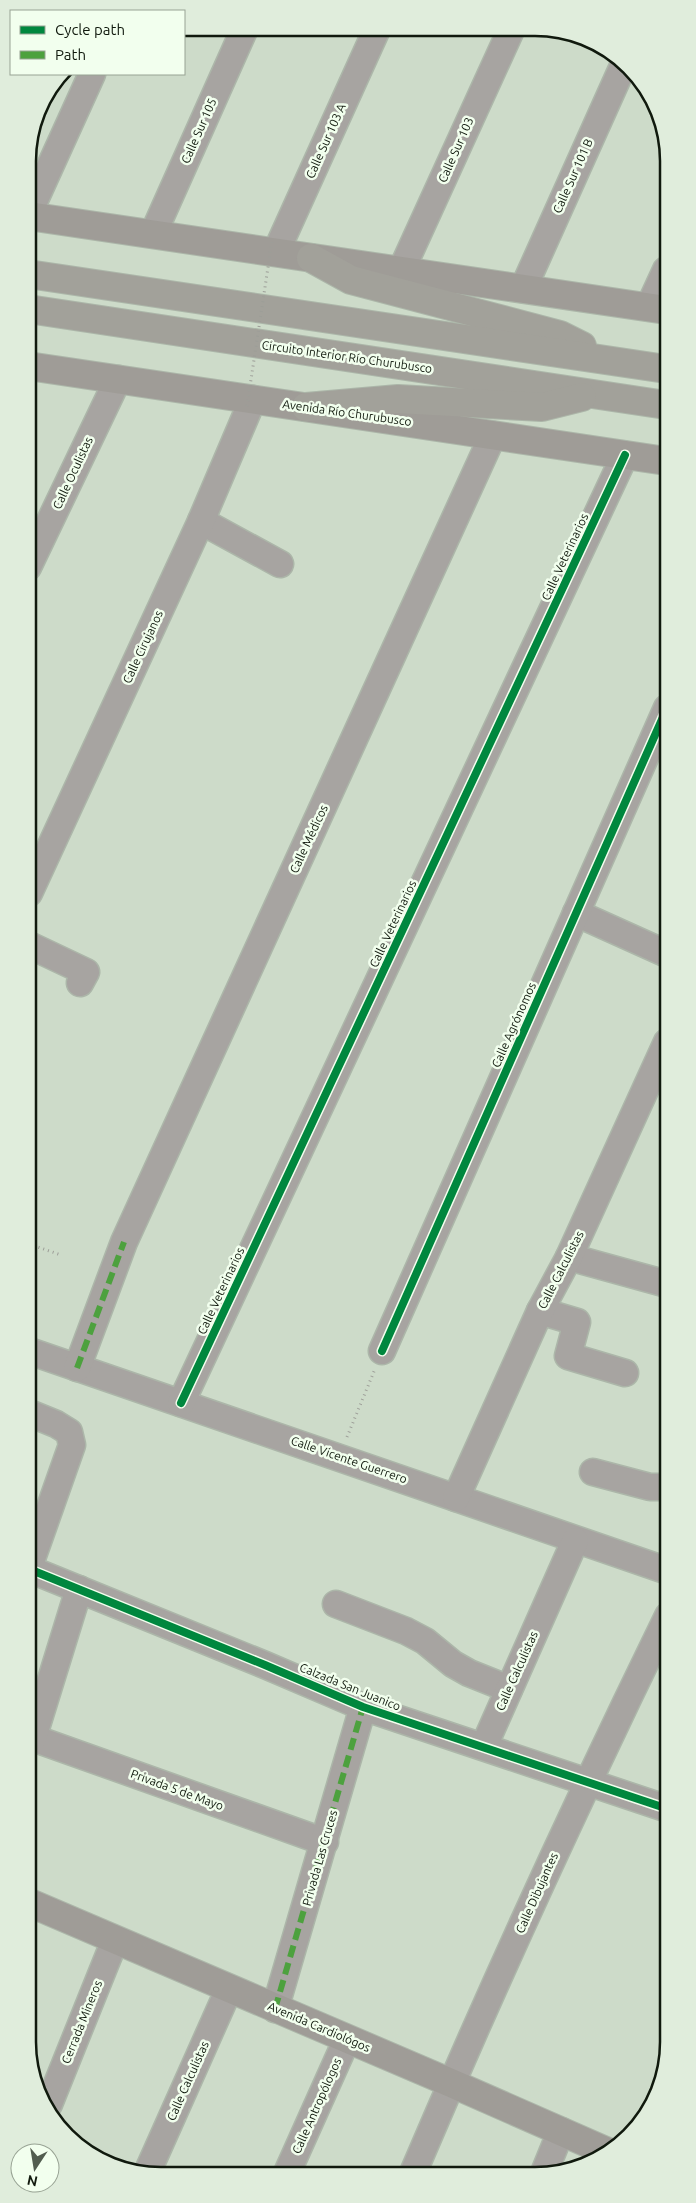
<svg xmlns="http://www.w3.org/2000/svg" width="696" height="2203" viewBox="0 0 696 2203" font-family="Ubuntu,sans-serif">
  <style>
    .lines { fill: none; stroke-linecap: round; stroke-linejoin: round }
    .minor-casing { stroke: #acb6a9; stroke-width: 29 }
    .major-casing { stroke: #acb6a9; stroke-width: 30 }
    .highway-casing { stroke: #acb6a9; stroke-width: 30 }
    .path { stroke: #9d9e98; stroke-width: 3; stroke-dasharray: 1 4; stroke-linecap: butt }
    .minor { stroke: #a7a4a1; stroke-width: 26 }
    .major { stroke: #9f9c97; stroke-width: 28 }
    .highway { stroke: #a2a19a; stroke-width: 28 }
    .path-bridge { stroke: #9d9e98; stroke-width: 3; stroke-dasharray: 1 4; stroke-linecap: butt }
    .quiet { stroke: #4da13e; stroke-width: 6; stroke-dasharray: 12 6; stroke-linecap: butt }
    .cycleway-casing { stroke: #f2ffee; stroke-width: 11 }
    .cycleway { stroke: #00873e; stroke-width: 8 }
    .labels { text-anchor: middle; stroke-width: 5; stroke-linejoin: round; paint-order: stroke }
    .street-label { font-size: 12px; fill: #10190d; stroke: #f2ffee }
    .rim { fill: none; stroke: #10190d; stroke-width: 2.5 }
  </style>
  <rect width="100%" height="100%" fill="#cddbc9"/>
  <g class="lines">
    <g class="minor-casing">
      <g id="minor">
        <path d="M28 215 92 74"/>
        <path d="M153 234 245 28"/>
        <path d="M276 252 377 29"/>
        <path d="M401 271 511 30"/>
        <path d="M523 289 624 64"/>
        <path d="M649 307 666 270"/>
        <path d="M201 521 280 564"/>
        <path d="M28 567 118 379"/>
        <path d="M29 893 201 521 253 399"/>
        <path d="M576 913 667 954"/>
        <path d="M29 945 86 972 80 983"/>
        <path d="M569 1257 667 1284"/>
        <path d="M540 1311 577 1322 568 1356 625 1373"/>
        <path d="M29 1351 668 1571"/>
        <path d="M382 1351 667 708"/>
        <path d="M77 1368 124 1242 493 435"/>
        <path d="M181 1403 625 455"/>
        <path d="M29 1413 56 1424 69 1432 72 1445 29 1567"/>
        <path d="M593 1472 650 1487H668"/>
        <path d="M456 1498 540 1311 569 1257 667 1042"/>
        <path d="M29 1569 265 1665 363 1707 668 1809"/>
        <path d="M336 1604 406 1631 425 1641 453 1664 469 1673 509 1689"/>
        <path d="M30 1737 325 1842"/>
        <path d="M33 1738 79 1589"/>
        <path d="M484 1746 575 1541"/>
        <path d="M275 2009 363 1707"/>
        <path d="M49 2104 115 1940"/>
        <path d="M147 2173 229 1989"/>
        <path d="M287 2173 347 2039"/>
        <path d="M413 2173C493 1985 578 1800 668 1616"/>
        <path d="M544 2173 561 2131"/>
      </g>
    </g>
    <g class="major-casing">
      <g id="major">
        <path d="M28 216 666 310"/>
        <path d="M28 366 666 461"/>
        <path d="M30 1903 451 2083 608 2152"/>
      </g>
    </g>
    <g class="highway-casing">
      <g id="highway">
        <path d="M311 258 351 280 560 335 582 346"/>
        <path d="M28 274 666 369"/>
        <path d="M28 309 666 405"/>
        <path d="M306 407 398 399 542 407 582 397"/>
      </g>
    </g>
    <g class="path">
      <path d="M29 1244 61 1255"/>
      <path d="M347 1437 375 1369"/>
    </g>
    <use href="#minor" class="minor"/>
    <use href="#major" class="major"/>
    <use href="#highway" class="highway"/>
    <path class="path-bridge" d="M247 406 272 241"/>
    <g class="quiet">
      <path d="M77 1368 124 1242"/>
      <path d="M275 2009 363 1707"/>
    </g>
    <g class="cycleway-casing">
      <g id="cycleway">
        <path d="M382 1351 667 708"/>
        <path d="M181 1403 625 455"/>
        <path d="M29 1569 265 1665 363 1707 668 1809"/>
      </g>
    </g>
    <use href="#cycleway" class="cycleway"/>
  </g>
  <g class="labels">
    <g class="street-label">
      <text transform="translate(199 131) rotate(-66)" y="4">Calle Sur 105</text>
      <text transform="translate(326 141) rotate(-66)" y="4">Calle Sur 103 A</text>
      <text transform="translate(456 150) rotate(-66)" y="4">Calle Sur 103</text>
      <text transform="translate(573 176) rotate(-66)" y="4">Calle Sur 101 B</text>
      <text transform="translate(347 357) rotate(8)" y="4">Circuito Interior Río Churubusco</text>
      <text transform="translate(347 413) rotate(8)" y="4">Avenida Río Churubusco</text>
      <text transform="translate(73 473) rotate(-65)" y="4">Calle Oculistas</text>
      <text transform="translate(565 557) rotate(-65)" y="4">Calle Veterinarios</text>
      <text transform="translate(143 647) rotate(-65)" y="4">Calle Cirujanos</text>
      <text transform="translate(309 839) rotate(-65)" y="4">Calle Médicos</text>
      <text transform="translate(393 924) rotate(-65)" y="4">Calle Veterinarios</text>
      <text transform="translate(514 1025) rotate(-66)" y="4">Calle Agrónomos</text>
      <text transform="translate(561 1270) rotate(-63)" y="4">Calle Calculistas</text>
      <text transform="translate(221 1291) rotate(-65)" y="4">Calle Veterinarios</text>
      <text transform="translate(349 1460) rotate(19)" y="4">Calle Vicente Guerrero</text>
      <text transform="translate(517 1671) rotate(-66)" y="4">Calle Calculistas</text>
      <text transform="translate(350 1687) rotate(22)" y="4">Calzada San Juanico</text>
      <text transform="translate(177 1790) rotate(20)" y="4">Privada 5 de Mayo</text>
      <text transform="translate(320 1858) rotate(-74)" y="4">Privada Las Cruces</text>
      <text transform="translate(537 1893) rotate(-66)" y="4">Calle Dibujantes</text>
      <text transform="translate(82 2022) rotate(-68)" y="4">Cerrada Mineros</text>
      <text transform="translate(319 2027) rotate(23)" y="4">Avenida Cardiológos</text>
      <text transform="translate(188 2081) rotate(-66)" y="4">Calle Calculistas</text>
      <text transform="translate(317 2106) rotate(-66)" y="4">Calle Antropólogos</text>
    </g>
  </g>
  <path d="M0 0H696V2203H0ZM161 36H535A125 125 0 0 1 660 161V2042A125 125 0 0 1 535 2167H161A125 125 0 0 1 36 2042V161A125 125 0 0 1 161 36Z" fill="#e0eddc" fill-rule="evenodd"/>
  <path class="rim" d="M161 36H535A125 125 0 0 1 660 161V2042A125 125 0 0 1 535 2167H161A125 125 0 0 1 36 2042V161A125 125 0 0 1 161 36Z"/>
  <rect x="10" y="10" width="175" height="65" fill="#f2ffee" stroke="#98a394"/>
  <rect x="20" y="26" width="25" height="8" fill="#00873e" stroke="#98a394"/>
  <text x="55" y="35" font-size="15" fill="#10190d">Cycle path</text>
  <rect x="20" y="51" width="25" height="8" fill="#4da13e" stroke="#98a394"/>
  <text x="55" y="60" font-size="15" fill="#10190d">Path</text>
  <g transform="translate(35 2168) rotate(192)"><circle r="24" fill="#f2ffee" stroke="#98a394"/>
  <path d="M0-4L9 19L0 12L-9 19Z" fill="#525d4f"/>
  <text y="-8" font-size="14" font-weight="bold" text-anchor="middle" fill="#10190d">N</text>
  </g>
</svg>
